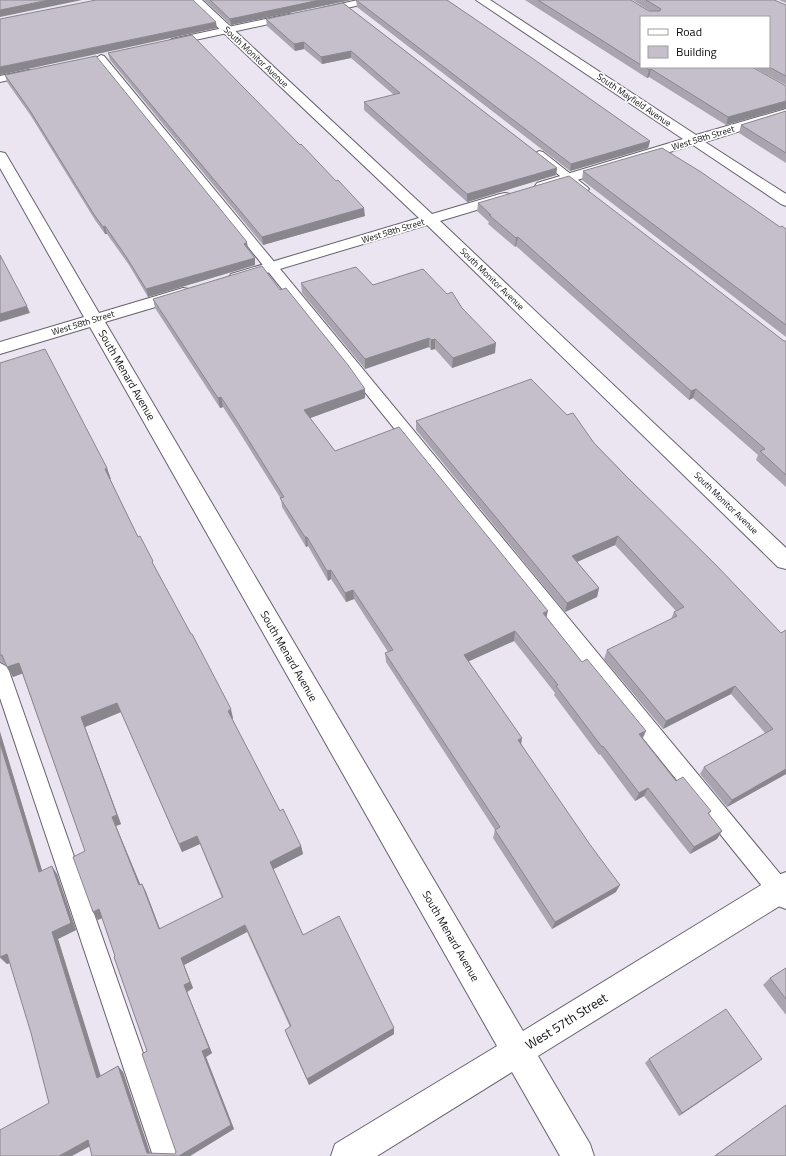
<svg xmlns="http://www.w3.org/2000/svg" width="786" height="1156" viewBox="0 0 786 1156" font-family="'Titillium Web',sans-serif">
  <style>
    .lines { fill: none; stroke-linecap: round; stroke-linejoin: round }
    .service-casing { stroke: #67626d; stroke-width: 2 }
    .minor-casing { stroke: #67626d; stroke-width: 2 }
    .service { fill: #fff; fill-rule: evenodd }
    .minor { fill: #fff; fill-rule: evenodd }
    .wall { fill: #a9a4af; fill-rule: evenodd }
    .shaded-wall { fill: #8a868e }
    .building { fill: #c5bfcb; stroke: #8a868e; fill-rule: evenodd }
    .labels { text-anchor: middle; stroke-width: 3.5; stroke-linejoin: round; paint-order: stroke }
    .far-street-label { font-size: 9px; fill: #0e0c10; stroke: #fff }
    .street-label { font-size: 11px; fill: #0e0c10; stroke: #fff }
    .near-street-label { font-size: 13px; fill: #0e0c10; stroke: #fff }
  </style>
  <rect width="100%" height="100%" fill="#ebe5f2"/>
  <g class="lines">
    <g class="service-casing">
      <g id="service">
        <path d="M358 0H374L373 2 325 13 321 10 322 8Z"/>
        <path d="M289 14 292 15 293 17 292 19 172 45 167 42 172 39Z"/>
        <path d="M101 55 104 56 786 881V909L778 906 98 60 96 58Z"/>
        <path d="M29 70 32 71 34 73 32 75 0 82V76Z"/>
        <path d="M539 151 543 152 587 187 589 189 587 191H579L535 156 534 154Z"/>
        <path d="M0 663 6 666 9 671 179 1156H153L0 698Z"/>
      </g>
    </g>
    <g class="minor-casing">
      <g id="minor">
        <path d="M189 0H202L432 214 500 194 505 193 510 194 512 197 510 200 440 221 786 548V569L778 567 427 225 243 280 237 282 231 280 229 277 231 274 419 218Z"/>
        <path d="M476 0H490L696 135 786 109V117L705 142 786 194V206L781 204 693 145 547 189 542 190 537 189 535 186 537 183 683 139Z"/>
        <path d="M0 152 5 153 7 156 99 313 183 288 189 289 191 293 189 297 105 322 523 1031 776 876 786 872V902L538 1056 590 1144 594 1156H560L512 1072 377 1156H331L335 1144 497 1046 90 327 0 354V342L84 317 0 168Z"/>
      </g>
    </g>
    <use href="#service" class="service"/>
    <use href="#minor" class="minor"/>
  </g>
  <g class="wall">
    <path d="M204 0H351L231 25Z"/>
    <path d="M356 0 650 141 648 148 570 171 357 7Z"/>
    <path d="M525 0H631L649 11H650L633 0H774L786 5V85L753 67H769V17H641V67H752L726 125 649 77 647 78Z"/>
    <path d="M779 0H786V3Z"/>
    <path d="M343 3 557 168 556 175 467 202 364 110V102L394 95 351 58 322 64 304 49 295 51 267 26 266 19Z"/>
    <path d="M108 53 365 216 263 245 110 60Z"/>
    <path d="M5 75 248 248 255 258V265L148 297 129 265 107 234H105L95 220 31 116 7 82Z"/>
    <path d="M786 111V163L739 133 741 125Z"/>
    <path d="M583 171 786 229V337L582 180Z"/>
    <path d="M478 203 784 341H786V487L756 460 758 455 693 398 689 400 516 246 515 247 488 224 489 222 477 211Z"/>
    <path d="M301 283 373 285 447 294 462 308 495 353 452 368 435 349 431 350 429 347 365 369 302 293Z"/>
    <path d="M280 290 365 389V398L310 418 335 451 547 618 676 781 711 811 709 814 722 831 717 839 690 854 644 796 635 801 600 754 599 755 554 695 555 693 514 641 468 661 616 892 552 929 493 838 495 830 386 662 385 653 388 652 354 599 346 602 331 579 328 581 308 546 306 547 282 507 281 499 238 430 223 407 220 408 155 308 153 299Z"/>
    <path d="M0 363 107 468 110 479 138 537 155 567 233 718 232 719 280 811 301 846 303 854 273 869 303 935 394 1034 309 1085 287 1036 285 1030 290 1027 247 932 184 965 193 988 187 992 212 1053 206 1057 234 1129 190 1156H92L90 1146 49 1103 31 1033 10 963 7 964 0 958V732L42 871 57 874 76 930 58 939 100 1076 118 1066 123 1072 150 1153 175 1154 176 1152 147 1051 102 918 98 920 93 912 85 851 22 673 13 677 6 665 0 662ZM121 712 182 852 200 844 222 898 160 929 146 892 142 884 140 885 116 826 121 824 85 727Z"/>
    <path d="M416 421 594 443 781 633 786 631V774L727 807 700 774 704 767 765 733 731 694 663 729 604 659 607 650 671 619 674 612 676 611 615 545 577 562 599 588 597 597 565 612 416 430Z"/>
    <path d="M786 968V1015L763 985 770 978Z"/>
    <path d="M649 1059H762L679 1116 645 1063Z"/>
    <path d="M786 1105V1156H714Z"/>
  </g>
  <g class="shaded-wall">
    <path d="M49 0H82L0 17V10Z"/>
    <path d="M320 0H351L231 25 230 19Z"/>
    <path d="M216 22 217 28 0 75V67Z"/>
    <path d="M304 42V49L295 51 294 44Z"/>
    <path d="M351 51V58L322 64 321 57Z"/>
    <path d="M651 69 649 77 647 78 649 70Z"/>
    <path d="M786 101V108L726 125 728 117Z"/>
    <path d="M650 141 648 148 570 171 571 164Z"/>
    <path d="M557 168 556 175 467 202V194Z"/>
    <path d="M364 208 365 216 263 245 262 237Z"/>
    <path d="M105 226 107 234H105L103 227Z"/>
    <path d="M518 237 516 246 515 247 516 238Z"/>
    <path d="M247 242 248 249 244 244Z"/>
    <path d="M255 258V265L148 297 146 289Z"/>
    <path d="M27 306 30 313 0 322V314Z"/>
    <path d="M429 338V347L365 369V359Z"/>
    <path d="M435 339V349L431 350V340Z"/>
    <path d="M496 343 495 353 452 368 453 358Z"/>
    <path d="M365 389V398L305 420 304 410Z"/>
    <path d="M696 389 693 398 689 400 691 391Z"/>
    <path d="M221 397 223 407 220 408 218 398Z"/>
    <path d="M107 468 111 479H109L105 469Z"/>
    <path d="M618 536 615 545 570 565 572 556Z"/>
    <path d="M305 537H307L308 546 306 547Z"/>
    <path d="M331 570V579L328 581 327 571Z"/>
    <path d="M599 588 597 597 565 612 567 603Z"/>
    <path d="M353 590 354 599 346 602 345 593Z"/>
    <path d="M548 611 546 620 543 613Z"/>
    <path d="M515 631 514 641 463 664 464 655Z"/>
    <path d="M19 663 24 673 13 677 7 667Z"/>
    <path d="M735 686 731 694 663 729 666 721Z"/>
    <path d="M117 703 121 712 85 727 121 824 116 826 144 893 139 885 112 817 81 717Z"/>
    <path d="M231 709 233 718 230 720 228 711Z"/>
    <path d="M646 731 642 740 639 734Z"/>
    <path d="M0 732 45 880 39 872 0 743Z"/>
    <path d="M522 738 521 746 518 740Z"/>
    <path d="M786 769V774L727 807 732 800Z"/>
    <path d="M648 788 644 796 635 801 639 793Z"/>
    <path d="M722 831 717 839 690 854 694 847Z"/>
    <path d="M197 836 200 844 182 852 179 844Z"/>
    <path d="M301 846 303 854 272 870 270 862Z"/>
    <path d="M52 866 57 874 76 930 58 939 103 1083 97 1078 52 932Z"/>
    <path d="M142 884 146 892 163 937 159 929Z"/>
    <path d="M620 885 616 892 552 929 555 922Z"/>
    <path d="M99 909 104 917 98 920 93 912Z"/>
    <path d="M245 925 247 932 184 965 193 988 187 992 212 1053 206 1057 234 1129 190 1156H179L202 1051 184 985 181 958Z"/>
    <path d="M7 954 14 961 7 964 0 957Z"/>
    <path d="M394 1028V1034L309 1085 307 1079Z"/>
    <path d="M762 1059 757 1063 679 1116 682 1113Z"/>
    <path d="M118 1066 123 1072 151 1156 147 1153Z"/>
    <path d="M88 1140 94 1144 72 1156H59Z"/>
  </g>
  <g class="building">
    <path d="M0 0H49L0 10Z"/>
    <path d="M96 0H193L216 22 0 67V19Z"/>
    <path d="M210 0H320L230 19Z"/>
    <path d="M356 0H447L532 58 650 141 571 164Z"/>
    <path d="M538 0H631L649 11H660L661 9 646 0H774L786 5V76L769 67V17H641V65Z"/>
    <path d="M343 3 557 168 467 194 364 102 400 93 351 51 321 57 304 42 294 44 266 19Z"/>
    <path d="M192 35 300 145 301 144 336 181 338 180 364 208 262 237 108 53Z"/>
    <path d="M96 56 247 242 244 244 255 258 146 289 127 258 105 226 103 227 93 213 29 109 5 75Z"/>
    <path d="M645 67H752L786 86V101L728 117 651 69 649 70Z"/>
    <path d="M786 111V153L741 125Z"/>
    <path d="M662 148 701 172 780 227 782 226 786 229V325L583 171Z"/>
    <path d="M569 176 784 341H786V475L760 451 765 449 696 389 691 391 518 237 516 238 489 215H491L478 203Z"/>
    <path d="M0 255 27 306 0 314Z"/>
    <path d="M262 266 280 290 286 288 348 365 365 389 304 410 335 451 399 427 548 611 543 613 582 662 587 659 646 731 639 734 676 781 683 777 711 811 708 813 722 831 694 847 648 788 639 793 603 746 602 747 556 686 558 685 515 631 464 655 522 738 518 740 591 846 620 885 555 922 495 830 500 827 385 653 393 650 353 590 345 593 331 570 327 571 307 537H305L280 498 284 497 236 420 221 397 218 398 153 299Z"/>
    <path d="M356 267 373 285 423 269 447 294 452 292 462 308 496 343 453 358 435 339 431 340 429 338 365 359 301 283Z"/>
    <path d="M45 349 107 468 105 469 138 537 140 536 153 561 152 562 191 634H192L231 709 228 711 280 811 283 809 301 846 270 862 303 935 339 916 394 1028 307 1079 285 1030 291 1026 245 925 181 958 190 982 184 985 209 1048 202 1051 231 1125 179 1156H92L88 1140 59 1156H0V1130L49 1103 31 1033 7 954 0 957V743L39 872 52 866 71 923 52 932 97 1078 118 1066 147 1153 175 1154 176 1152 142 1054 147 1051 114 957 115 956 99 909 93 912 73 857 85 851 19 663 7 667 2 655H0V363ZM117 703 179 844 197 836 223 897 159 929 142 884 139 885 112 817 117 815 81 717Z"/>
    <path d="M531 379 567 415 573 413 594 443 625 475 716 565 781 633 786 630V769L732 800 704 767 773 729 735 686 666 721 607 650 677 616 674 612 684 607 618 536 572 556 599 588 567 603 416 421Z"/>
    <path d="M786 968V999L770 978Z"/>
    <path d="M726 1009 762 1059 682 1113 649 1059Z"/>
    <path d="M786 1105V1156H715Z"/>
  </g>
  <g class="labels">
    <g class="far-street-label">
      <text transform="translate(256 57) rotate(43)" y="3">South Monitor Avenue</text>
      <text transform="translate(634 100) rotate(34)" y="3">South Mayfield Avenue</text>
      <text transform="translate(703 138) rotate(-17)" y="3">West 58th Street</text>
      <text transform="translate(393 231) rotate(-17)" y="3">West 58th Street</text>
      <text transform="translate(492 279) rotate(44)" y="3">South Monitor Avenue</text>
      <text transform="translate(83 323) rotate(-17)" y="3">West 58th Street</text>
      <text transform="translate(726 503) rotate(44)" y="3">South Monitor Avenue</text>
    </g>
    <g class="street-label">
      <text transform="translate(127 375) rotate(60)" y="4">South Menard Avenue</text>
      <text transform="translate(289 656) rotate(60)" y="4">South Menard Avenue</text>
      <text transform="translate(451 936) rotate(60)" y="4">South Menard Avenue</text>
    </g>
    <g class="near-street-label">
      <text transform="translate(566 1021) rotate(-32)" y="5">West 57th Street</text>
    </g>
  </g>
  <rect x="640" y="16" width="130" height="52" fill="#ffffff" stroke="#9f9e9f"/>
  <rect x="648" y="29" width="20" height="6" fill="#ffffff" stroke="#9f9e9f"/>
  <text x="676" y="36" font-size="12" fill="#0e0c10">Road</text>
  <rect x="648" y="46" width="20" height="12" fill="#c5bfcb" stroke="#9f9e9f"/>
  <text x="676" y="56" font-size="12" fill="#0e0c10">Building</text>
</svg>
